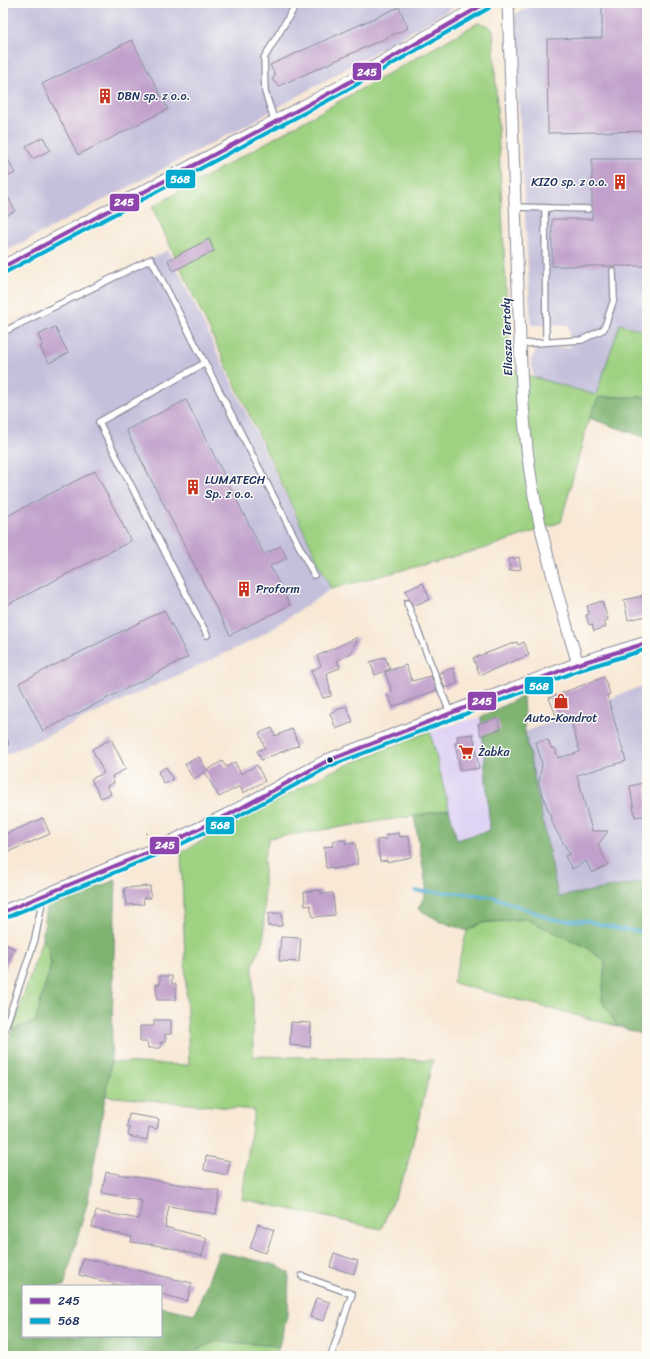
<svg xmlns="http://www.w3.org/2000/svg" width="650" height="1359" viewBox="0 0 650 1359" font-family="Sriracha,sans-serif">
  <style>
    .built { fill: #e0d4f4 }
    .industrial { fill: #c4c0db }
    .green { fill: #9ed181; stroke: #5c8070 }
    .forest { fill: #7eb36f; stroke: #4c7166 }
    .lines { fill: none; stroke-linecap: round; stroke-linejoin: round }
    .stream { stroke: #55afd3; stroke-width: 3.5 }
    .building { fill: #c1a1cb }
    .service-casing { stroke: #8a8c9a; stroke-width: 8 }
    .minor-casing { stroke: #8a8c9a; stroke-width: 13 }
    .tertiary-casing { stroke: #8a8c9a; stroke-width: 15 }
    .path { stroke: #8a8c9a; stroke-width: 2; stroke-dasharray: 1 3; stroke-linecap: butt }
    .service { stroke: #fff; stroke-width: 5.5 }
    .minor { stroke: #fff; stroke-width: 11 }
    .tertiary { stroke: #fff; stroke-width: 13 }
    .bus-1-casing { stroke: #fdfcf7; stroke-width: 7 }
    .bus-2-casing { stroke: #fdfcf7; stroke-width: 7 }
    .bus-1 { stroke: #8e44ad; stroke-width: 4 }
    .bus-2 { stroke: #00a9ce; stroke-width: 4 }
    .bus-dot { fill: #1b2f5e; stroke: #fdfcf7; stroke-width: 1.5 }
    .labels { text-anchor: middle; stroke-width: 3; stroke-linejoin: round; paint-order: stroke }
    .poi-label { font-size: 12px; fill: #1b2f5e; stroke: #fdfcf7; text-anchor: start }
    .street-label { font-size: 12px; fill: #1b2f5e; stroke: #fdfcf7 }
    .line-badge { stroke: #fdfcf7; stroke-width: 1.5 }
    .badge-label { font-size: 11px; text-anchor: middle; font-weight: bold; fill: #fff }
  </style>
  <rect width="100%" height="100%" fill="#fdfcf7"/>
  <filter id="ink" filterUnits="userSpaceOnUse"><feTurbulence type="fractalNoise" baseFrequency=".025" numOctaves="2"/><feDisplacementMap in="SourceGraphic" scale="8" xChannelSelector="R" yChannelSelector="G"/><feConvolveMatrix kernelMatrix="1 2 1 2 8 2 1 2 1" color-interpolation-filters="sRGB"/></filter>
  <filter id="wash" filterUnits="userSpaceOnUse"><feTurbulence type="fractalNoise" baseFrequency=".012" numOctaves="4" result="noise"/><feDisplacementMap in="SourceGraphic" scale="16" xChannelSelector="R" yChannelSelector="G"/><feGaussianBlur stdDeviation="0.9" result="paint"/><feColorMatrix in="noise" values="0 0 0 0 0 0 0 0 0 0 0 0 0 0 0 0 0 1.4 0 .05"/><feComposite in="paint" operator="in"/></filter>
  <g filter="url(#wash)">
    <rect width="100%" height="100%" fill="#f8e8d5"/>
    <path class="built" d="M481 717 490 830 457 840 430 731Z"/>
    <g class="industrial">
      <path d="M3 3H461L254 121 3 253Z"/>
      <path d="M530 3H647V332L620 324 597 395 533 377 531 360 537 349 571 347 568 325H531L514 15 529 7Z"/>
      <path d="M168 250 331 589 256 639 3 756V329Z"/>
      <path d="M647 684V881L558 897 525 732Z"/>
    </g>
    <g class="green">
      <path d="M478 23 488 25 493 30 510 367 533 377 596 395 620 324 647 332V397H599L589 418 561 522 486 548 331 589 152 207Z"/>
      <path d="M430 731 449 809 414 816 269 838 264 859V939L253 965V1056L433 1060 406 1171 381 1229 242 1199 254 1110 105 1096 111 1062 189 1065 181 852 330 772Z"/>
      <path d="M526 919 584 946 605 961 602 1001 617 1026 453 983 467 931 481 923Z"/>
      <path d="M42 940 48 946 51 964 35 1022 12 1030Z"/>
      <path d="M217 1341 279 1346 276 1356H182Z"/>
    </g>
    <g class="forest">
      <path d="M599 397H647V438L589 418Z"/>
      <path d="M523 696 525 732 558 897 647 881V1036L617 1026 602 1001 605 961 584 946 526 919 481 923 467 931 440 921 418 909 427 891 414 816 449 809 457 840 490 830 481 717Z"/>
      <path d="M116 880 111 1062 88 1200 64 1286H23V1336H161V1307L195 1314 219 1252 276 1265 289 1273 288 1312 279 1346 217 1341 182 1356H3V1055L12 1030 35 1022 51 964 48 946 42 940 47 906Z"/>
    </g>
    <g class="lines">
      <path class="stream" d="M416 891 461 893 493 897 555 920 587 921 618 929 647 932"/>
    </g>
    <g id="blocks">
      <g class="building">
        <path d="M602 3H647V131L548 133 547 39 602 38Z"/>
        <path d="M399 7 408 28 279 86 272 80 275 75 270 65Z"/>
        <path d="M132 40 168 109 78 155 42 84Z"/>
        <path d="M43 137 50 150 33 159 26 146Z"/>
        <path d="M3 150 15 173 3 179Z"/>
        <path d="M592 159H647V266H552V219H592Z"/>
        <path d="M3 187 15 211 3 217Z"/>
        <path d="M209 239 214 251 173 271 168 260Z"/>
        <path d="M55 327 68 353 49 363 40 347 43 345 38 335Z"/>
        <path d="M186 400 264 554 281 546 287 558 270 566 290 605 230 635 126 430Z"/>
        <path d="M95 471 131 541 3 607V518Z"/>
        <path d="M519 557 521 569 510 571 509 559Z"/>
        <path d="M423 583 430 599 413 606 405 591Z"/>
        <path d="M642 596 646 616 628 620 624 600Z"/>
        <path d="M602 601 608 620 604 621 606 627 594 631 592 624 589 625 586 615 589 614 587 606Z"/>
        <path d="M164 610 188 657 43 731 19 683Z"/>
        <path d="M358 637 351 653 337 661 340 668 327 673 331 696 323 698 311 671 321 666 317 656Z"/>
        <path d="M517 642 518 645 524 642 529 655 480 675 473 658Z"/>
        <path d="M385 657 390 669 375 675 370 662Z"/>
        <path d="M406 665 412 681 431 676 437 690 393 707 387 693 392 691 385 672Z"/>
        <path d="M453 668 458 683 445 688 439 673Z"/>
        <path d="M604 677 610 694 607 695 626 761 577 775 592 831H608L598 845 608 865 592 873 586 861 572 869 565 856 570 854 554 827 539 784 542 764 536 742 548 740 551 748H555L558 758 580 752 569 715 564 716 563 712 556 715 549 698Z"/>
        <path d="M346 706 353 722 336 729 330 713Z"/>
        <path d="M497 718 501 729 481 736 478 724Z"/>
        <path d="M272 728 275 736 292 729 299 745 261 760 257 751 265 748 259 733Z"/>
        <path d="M473 734 479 768 460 771 455 743H458L457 736Z"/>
        <path d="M111 739 126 769 112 776 114 783 107 786 111 794 101 798 91 779 104 773 92 749Z"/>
        <path d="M199 757 207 770 222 761 226 767 235 762 241 774 257 765 265 781 243 793 240 786 219 797 205 772 193 779 185 764Z"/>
        <path d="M166 767 173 780 164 784 158 772Z"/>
        <path d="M647 782V815L635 817 630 786Z"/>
        <path d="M43 818 50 834 3 854V835Z"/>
        <path d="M399 833 400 837 409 836 411 857 387 862V860L380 861 377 840 387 839 386 835Z"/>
        <path d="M338 840H345L346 844 355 843 358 864 333 869V867L326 868 324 847 333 846 332 841Z"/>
        <path d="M150 886 151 898H143L144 904 126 905 124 888Z"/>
        <path d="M321 890V894L333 893 335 915 313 917 310 905 305 906 304 892Z"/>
        <path d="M269 913H282V926H268Z"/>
        <path d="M281 937 301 938 299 962 279 961Z"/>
        <path d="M3 944 14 948 3 974Z"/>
        <path d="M160 976H172V984H176V1000H157L156 984H160Z"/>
        <path d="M154 1020H171V1034H165V1042H161V1048H148L147 1042H140V1026H154Z"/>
        <path d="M291 1022 311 1023 310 1047 290 1045Z"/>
        <path d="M129 1114 159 1119 157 1129 149 1127 147 1140 128 1136 130 1128 127 1127Z"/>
        <path d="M206 1156 230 1161 227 1175 204 1170Z"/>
        <path d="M106 1172 220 1191 216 1214 169 1206 165 1227 207 1238 202 1256 162 1246 131 1242 132 1237 92 1227 96 1211 139 1219 142 1200 102 1193Z"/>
        <path d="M258 1224 274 1230 266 1253 250 1248Z"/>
        <path d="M334 1253 358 1261 354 1274 330 1267Z"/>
        <path d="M83 1258 192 1283 187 1301 161 1294V1286H122L79 1275Z"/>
        <path d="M316 1298 330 1302 324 1321 310 1317Z"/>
      </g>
    </g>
  </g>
  <g filter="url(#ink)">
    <use href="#blocks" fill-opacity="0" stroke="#8a8c9a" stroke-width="1"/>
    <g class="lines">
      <g class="service-casing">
        <g id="service">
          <path d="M275 122 265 92 264 58 297 3"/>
          <path d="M515 207 588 209"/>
          <path d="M545 209 546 342"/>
          <path d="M3 332 151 259 205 363 99 422 207 635"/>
          <path d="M520 344 582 340 604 329 614 299 613 271"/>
          <path d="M205 363 314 575"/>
          <path d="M407 603 450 713"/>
          <path d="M3 738 5 743"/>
          <path d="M3 1034 35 939 43 897"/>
          <path d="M302 1276 352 1294 331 1356"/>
        </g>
      </g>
      <g class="minor-casing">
        <path id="minor" d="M508 3C511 98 514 193 518 288 521 353 521 420 532 485 543 545 560 605 578 664"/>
      </g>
      <g class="tertiary-casing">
        <g id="tertiary">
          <path d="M3 267 339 88 486 3"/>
          <path d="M3 912 43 897 168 844 230 814 327 761 578 664 647 643"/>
        </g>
      </g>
      <path class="path" d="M146 833 147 840"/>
      <use href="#service" class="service"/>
      <use href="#minor" class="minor"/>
      <use href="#tertiary" class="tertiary"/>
      <g class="bus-1-casing">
        <g id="bus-1">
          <path d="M3 267 339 88 486 3"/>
          <path d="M3 912 168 844 230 814 327 761 578 664 647 643"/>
        </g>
      </g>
      <g class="bus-2-casing">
        <g id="bus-2">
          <path d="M6 272 342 93 489 8"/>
          <path d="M5 918 171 849 233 819 330 766 580 670 647 649"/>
        </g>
      </g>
      <use href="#bus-1" class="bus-1"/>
      <use href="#bus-2" class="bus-2"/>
    </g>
  </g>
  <defs>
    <g id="building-bare" transform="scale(1.2)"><path d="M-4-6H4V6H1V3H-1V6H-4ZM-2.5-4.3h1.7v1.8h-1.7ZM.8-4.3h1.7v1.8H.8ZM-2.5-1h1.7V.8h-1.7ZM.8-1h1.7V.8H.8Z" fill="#c8321e" stroke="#fdfcf7" stroke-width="2.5" paint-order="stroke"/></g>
    <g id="shop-bare" transform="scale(1.2)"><path d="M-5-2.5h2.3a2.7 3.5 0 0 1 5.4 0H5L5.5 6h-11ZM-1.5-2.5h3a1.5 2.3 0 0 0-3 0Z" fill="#c8321e" stroke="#fdfcf7" stroke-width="2.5" paint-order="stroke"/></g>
    <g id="supermarket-bare" transform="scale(1.2)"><path d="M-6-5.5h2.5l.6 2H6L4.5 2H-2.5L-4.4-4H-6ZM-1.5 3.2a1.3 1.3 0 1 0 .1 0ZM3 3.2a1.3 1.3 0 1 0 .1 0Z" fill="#c8321e" stroke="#fdfcf7" stroke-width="2.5" paint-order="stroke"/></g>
  </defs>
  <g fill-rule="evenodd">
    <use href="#building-bare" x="105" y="96"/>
    <use href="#building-bare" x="620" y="182"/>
    <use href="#building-bare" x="193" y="487"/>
    <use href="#building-bare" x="244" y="589"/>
    <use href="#shop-bare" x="561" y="701"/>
    <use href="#supermarket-bare" x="466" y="752"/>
  </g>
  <circle class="bus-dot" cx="330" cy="760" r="3.5"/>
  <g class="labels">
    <g class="poi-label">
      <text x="117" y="100">DBN sp. z o.o.</text>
      <text x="608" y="186" text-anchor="end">KIZO sp. z o.o.</text>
      <text x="205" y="484">LUMATECH<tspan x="205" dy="14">Sp. z o.o.</tspan></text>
      <text x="256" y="593">Proform</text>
      <text x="561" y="722" text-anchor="middle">Auto-Kondrot</text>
      <text x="478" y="756">Żabka</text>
    </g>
    <g class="street-label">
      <text transform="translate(507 337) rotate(-92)" y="4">Eliasza Tertoły</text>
    </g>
  </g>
  <g class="line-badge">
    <rect x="352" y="62" width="30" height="19" rx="4" fill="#8e44ad"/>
    <rect x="165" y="169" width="31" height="20" rx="4" fill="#00a9ce"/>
    <rect x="109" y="193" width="31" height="19" rx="4" fill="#8e44ad"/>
    <rect x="524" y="676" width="30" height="19" rx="4" fill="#00a9ce"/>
    <rect x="467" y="691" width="30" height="20" rx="4" fill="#8e44ad"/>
    <rect x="205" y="816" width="30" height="19" rx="4" fill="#00a9ce"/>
    <rect x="149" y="836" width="31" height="19" rx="4" fill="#8e44ad"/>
  </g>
  <g class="badge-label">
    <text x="367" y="76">245</text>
    <text x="180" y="183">568</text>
    <text x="124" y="206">245</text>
    <text x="539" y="690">568</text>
    <text x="482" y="705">245</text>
    <text x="220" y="829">568</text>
    <text x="165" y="849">245</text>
  </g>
  <rect width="650" height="1359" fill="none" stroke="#fdfcf7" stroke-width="16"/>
  <rect x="22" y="1285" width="140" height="52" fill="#fdfcf7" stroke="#a3aaba"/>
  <rect x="30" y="1298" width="20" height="6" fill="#8e44ad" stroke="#a3aaba"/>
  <text x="58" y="1305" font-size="12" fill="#1b2f5e">245</text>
  <rect x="30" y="1318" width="20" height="6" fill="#00a9ce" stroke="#a3aaba"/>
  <text x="58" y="1325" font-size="12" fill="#1b2f5e">568</text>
</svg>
